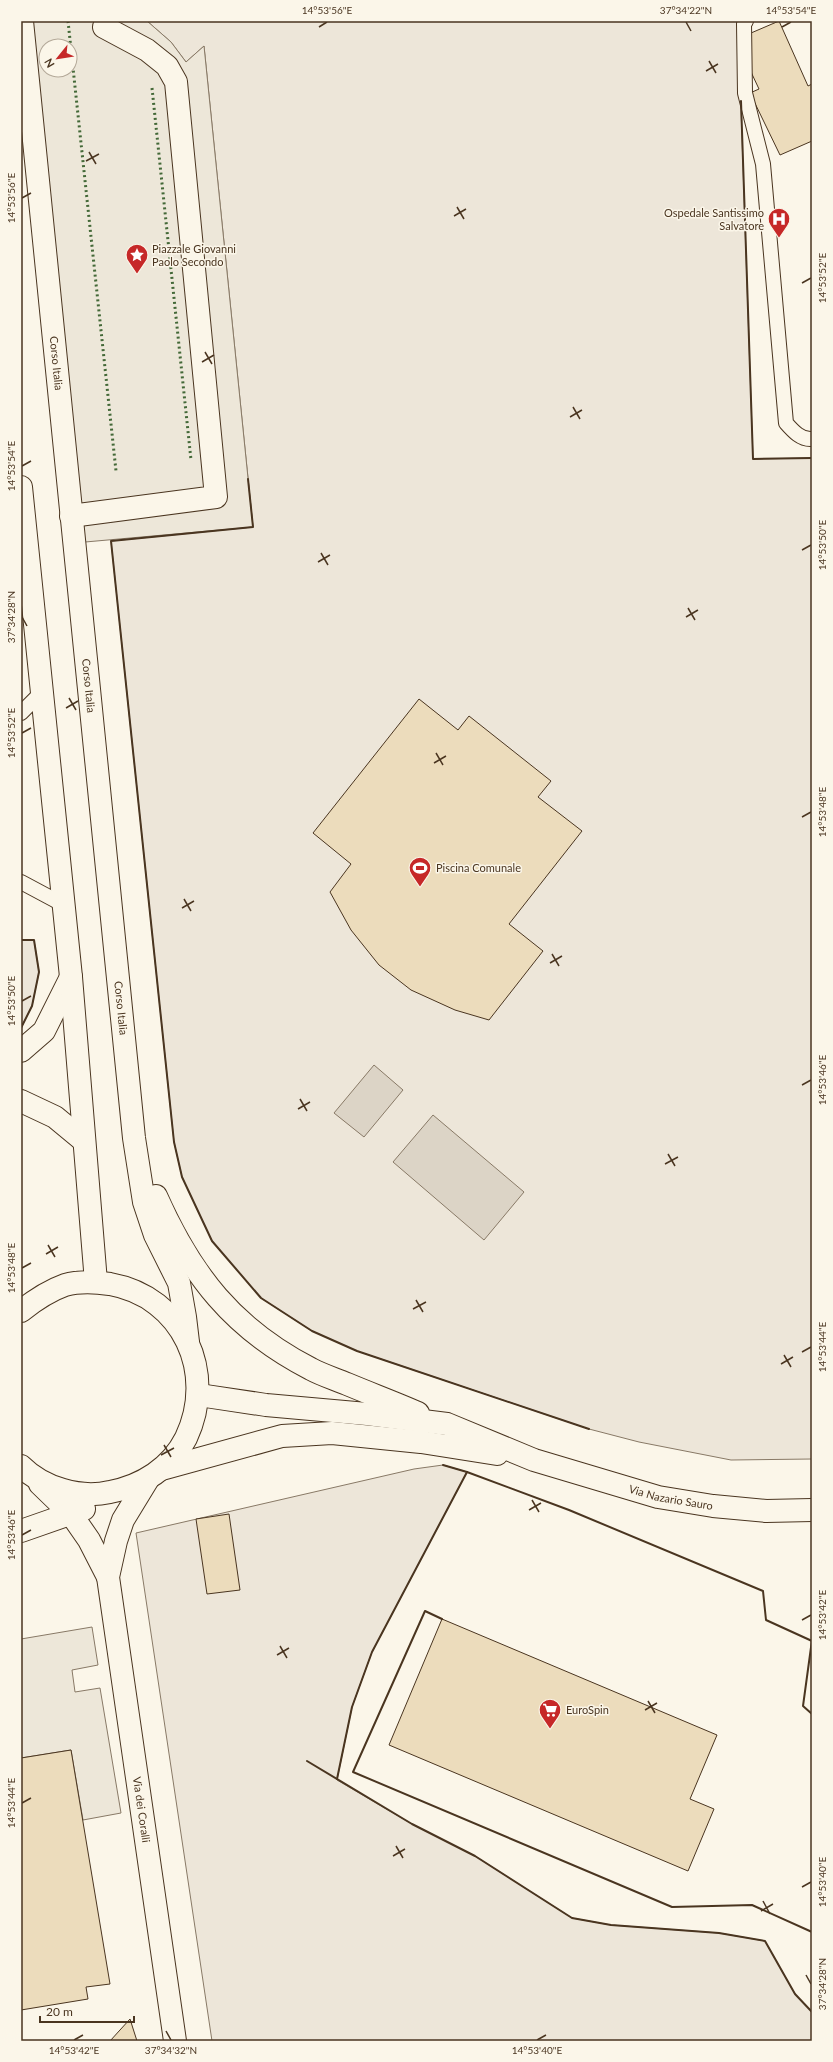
<svg xmlns="http://www.w3.org/2000/svg" width="833" height="2062" viewBox="0 0 833 2062" font-family="Lato,sans-serif">
  <style>
    .green { fill: #ede6d9; stroke: #887966 }
    .parking { fill: #ede7d9; stroke: #887966; fill-rule: evenodd }
    .water { fill: #dcd4c6; stroke: #887966 }
    .building { fill: #ecdcbc; stroke: #4a3520 }
    .lines { fill: none; stroke-linecap: round; stroke-linejoin: round }
    .lane-casing { stroke: #4a3520; stroke-width: 16 }
    .street-casing { stroke: #4a3520; stroke-width: 24 }
    .secondary-casing { stroke: #4a3520; stroke-width: 24 }
    .lane { stroke: #fbf6e9; stroke-width: 14 }
    .street { stroke: #fbf6e9; stroke-width: 22 }
    .secondary { stroke: #fbf6e9; stroke-width: 22 }
    .hedge { stroke: #436837; stroke-width: 3; stroke-dasharray: 2 3; stroke-linecap: butt }
    .wall { stroke: #4a3520; stroke-width: 2 }
    .ticks { fill: none; stroke: #4a3520; stroke-width: 1.5 }
    .labels { text-anchor: middle; stroke-width: 3; stroke-linejoin: round; paint-order: stroke }
    .poi-label { font-size: 11px; fill: #4a3520; stroke: #fbf6e9; text-anchor: start }
    .street-label { font-size: 11px; fill: #4a3520; stroke: #fbf6e9 }
    .neatline { fill: none; stroke: #4a3520; stroke-width: 1.5 }
    .ticks-label { font-size: 10px; text-anchor: middle; fill: #4a3520 }
  </style>
  <rect width="100%" height="100%" fill="#fbf6e9"/>
  <g class="green">
    <path d="M147 21H738L753 459 812 458V1459L731 1460 639 1442 589 1429 357 1351 312 1331 261 1298 212 1241 182 1177 174 1142 111 541 253 527 204 46 186 62 171 42Z"/>
    <path d="M21 940H34L39 972 32 1006 21 1028Z"/>
    <path d="M443 1465 467 1472 372 1652 352 1707 337 1780 412 1824 475 1856 572 1918 611 1925 719 1933 765 1941 795 1994 812 2012V2041H212L136 1533 414 1469Z"/>
  </g>
  <g class="parking">
    <path d="M22 21H147L171 42 186 62 204 46 253 527 74 543ZM46 46H70V70H46Z"/>
    <path d="M92 1627 98 1665 72 1670 75 1692 100 1688 121 1813 83 1820 71 1750 21 1758V1639Z"/>
  </g>
  <g class="water">
    <path d="M374 1065 403 1090 364 1137 334 1113Z"/>
    <path d="M433 1115 524 1192 484 1240 393 1162Z"/>
  </g>
  <g class="building">
    <path d="M779 21 808 86 812 84V141L780 155 750 93 759 89 751 72V33Z"/>
    <path d="M419 699 458 730 469 716 551 781 538 797 582 831 509 924 543 951 489 1020 455 1010 411 990 379 965 351 930 330 892 351 864 313 833Z"/>
    <path d="M229 1514 240 1590 207 1594 196 1519Z"/>
    <path d="M442 1619 717 1735 690 1799 714 1809 688 1871 389 1745Z"/>
    <path d="M71 1750 110 1984 86 1987 88 1999 21 2010V1758Z"/>
    <path d="M130 2019 137 2041H110Z"/>
  </g>
  <g class="lines">
    <g class="lane-casing">
      <g id="lane">
        <path d="M746 21 744 24 745 93 763 164 786 423C793 431 801 440 812 439"/>
        <path d="M21 713 42 692"/>
        <path d="M21 882 64 905"/>
      </g>
    </g>
    <g class="street-casing">
      <g id="street">
        <path d="M71 516 216 497 176 82 167 66 147 50 104 27"/>
        <path d="M21 1051 44 1031 71 977"/>
        <path d="M21 1101 55 1117 84 1141"/>
      </g>
    </g>
    <g class="secondary-casing">
      <g id="secondary">
        <path id="s1" d="M22 21 134 1138 144 1202 155 1235 179 1283 185 1317 188 1342"/>
        <path d="M21 487 71 977 96 1282"/>
        <path d="M156 1196C191 1275 233 1329 311 1369 322 1375 335 1379 347 1384 371 1394 395 1403 418 1413"/>
        <path d="M21 1311C35 1300 48 1291 65 1285 79 1281 96 1282 110 1284 183 1297 217 1373 186 1438 171 1468 142 1486 110 1492 80 1499 43 1488 21 1466"/>
        <path id="s2" d="M199 1395 266 1405 367 1414 447 1424 534 1460 658 1497 713 1506 766 1511 812 1510"/>
        <path d="M162 1469 282 1436 332 1433 421 1442 497 1454"/>
        <path id="s3" d="M148 1479 123 1520 116 1541 108 1577 175 2041"/>
        <path d="M40 1484 71 1514 89 1540 108 1577"/>
        <path d="M21 1531 84 1509"/>
      </g>
    </g>
    <use href="#lane" class="lane"/>
    <use href="#street" class="street"/>
    <use href="#secondary" class="secondary"/>
    <g class="hedge">
      <path d="M68 21 116 471"/>
      <path d="M152 88 191 460"/>
    </g>
    <g class="wall">
      <path d="M741 101 753 459 812 458"/>
      <path d="M248 479 253 527 111 541 174 1142 182 1177 212 1241 261 1298 312 1331 357 1351 589 1429"/>
      <path d="M21 940H34L39 972 32 1006 21 1028"/>
      <path d="M443 1465 467 1472 569 1510 763 1591 766 1620 812 1641"/>
      <path d="M442 1619 425 1611 353 1772 672 1907 752 1905 812 1932"/>
      <path d="M812 1640 803 1706 812 1714"/>
      <path d="M307 1761 412 1824 475 1856 572 1918 611 1925 719 1933 765 1941 795 1994 812 2012"/>
      <path d="M337 1779 352 1707 372 1652 467 1472"/>
    </g>
  </g>
  <path class="ticks" d="M686 22 691 31M319 27 327 22M782 27 791 22M709 61 716 73M706 71 718 64M89 152 96 164M86 161 99 154M22 198 31 193M457 207 464 219M454 216 466 209M802 283 811 278M205 352 212 364M202 362 214 355M573 407 580 419M570 417 582 410M22 466 31 461M802 550 811 545M321 553 328 565M318 562 330 555M688 608 695 620M22 617 27 626M686 617 698 610M69 698 76 710M66 708 78 701M22 733 31 728M436 753 443 765M434 763 446 756M802 817 811 812M184 899 191 911M182 908 194 901M552 954 559 966M550 963 562 956M22 1001 31 996M802 1085 811 1080M300 1099 307 1111M298 1109 310 1102M668 1154 675 1166M665 1164 678 1157M48 1245 55 1257M46 1254 58 1247M22 1268 31 1263M416 1300 423 1312M413 1309 426 1302M802 1352 811 1347M784 1355 791 1367M781 1364 793 1357M164 1445 171 1457M161 1455 174 1448M532 1500 539 1512M529 1510 541 1503M22 1535 31 1530M802 1620 811 1615M280 1646 287 1658M277 1655 289 1648M648 1701 655 1713M645 1710 657 1703M22 1803 31 1798M396 1846 403 1858M393 1856 405 1849M802 1887 811 1882M763 1901 770 1914M761 1911 773 1904M806 1975 811 1984M166 2031 171 2040M74 2040 83 2035M537 2040 546 2035"/>
  <defs>
    <g id="hospital-pin" transform="scale(1.15)"><path d="M0 17L-7.5 6A9.5 9.5 0 1 1 7.5 6Z" fill="#c62828" stroke="#fbf6e9"/><path d="M-5-5h3v3.5h4V-5h3V5h-3V1.5h-4V5h-3Z" fill="#fff"/></g>
    <g id="sight-pin" transform="scale(1.15)"><path d="M0 17L-7.5 6A9.5 9.5 0 1 1 7.5 6Z" fill="#c62828" stroke="#fbf6e9"/><path d="M0-6L1.8-2.2L6-1.7L2.9 1.2L3.7 5.4L0 3.3L-3.7 5.4L-2.9 1.2L-6-1.7L-1.8-2.2Z" fill="#fff"/></g>
    <g id="stadium-pin" transform="scale(1.15)"><path d="M0 17L-7.5 6A9.5 9.5 0 1 1 7.5 6Z" fill="#c62828" stroke="#fbf6e9"/><path d="M0-5a6.5 5 0 1 0 0 10a6.5 5 0 1 0 0-10ZM-3.5-1.8h7v3.6h-7Z" fill="#fff"/></g>
    <g id="supermarket-pin" transform="scale(1.15)"><path d="M0 17L-7.5 6A9.5 9.5 0 1 1 7.5 6Z" fill="#c62828" stroke="#fbf6e9"/><path d="M-6-5.5h2.5l.6 2H6L4.5 2H-2.5L-4.4-4H-6ZM-1.5 3.2a1.3 1.3 0 1 0 .1 0ZM3 3.2a1.3 1.3 0 1 0 .1 0Z" fill="#fff"/></g>
  </defs>
  <g fill-rule="evenodd">
    <use href="#hospital-pin" x="779" y="219"/>
    <use href="#sight-pin" x="137" y="255"/>
    <use href="#stadium-pin" x="420" y="868"/>
    <use href="#supermarket-pin" x="550" y="1710"/>
  </g>
  <g class="labels">
    <g class="poi-label">
      <text x="764" y="217" text-anchor="end">Ospedale Santissimo<tspan x="764" dy="13">Salvatore</tspan></text>
      <text x="152" y="253">Piazzale Giovanni<tspan x="152" dy="13">Paolo Secondo</tspan></text>
      <text x="436" y="872">Piscina Comunale</text>
      <text x="566" y="1714">EuroSpin</text>
    </g>
    <g class="street-label">
      <text dy="4" stroke="none"><textPath href="#s1" startOffset="344">Corso Italia</textPath></text>
      <text dy="4" stroke="none"><textPath href="#s1" startOffset="668">Corso Italia</textPath></text>
      <text dy="4" stroke="none"><textPath href="#s1" startOffset="992">Corso Italia</textPath></text>
      <text dy="4" stroke="none"><textPath href="#s2" startOffset="486">Via Nazario Sauro</textPath></text>
      <text dy="4" stroke="none"><textPath href="#s3" startOffset="342">Via dei Coralli</textPath></text>
    </g>
  </g>
  <rect width="833" height="2062" fill="none" stroke="#fbf6e9" stroke-width="44"/>
  <g transform="translate(58 58) rotate(240)"><circle r="19" fill="#fbf6e9" stroke="#b4a999"/>
  <path d="M0-3L7 15L0 10L-7 15Z" fill="#c62828"/>
  <text y="-6" font-size="11" font-weight="bold" text-anchor="middle" fill="#4a3520">N</text>
  </g>
  <path d="M40 2016v6h94v-6" fill="none" stroke="#4a3520" stroke-width="2"/>
  <text x="46" y="2016" font-size="12" fill="#4a3520" stroke="#fbf6e9" stroke-width="3" paint-order="stroke">20 m</text>
  <rect x="22" y="22" width="789" height="2018" class="neatline"/>
  <g class="ticks-label">
    <text x="327" y="14">14°53'56"E</text>
    <text x="686" y="14">37°34'22"N</text>
    <text x="791" y="14">14°53'54"E</text>
    <text transform="translate(11 198) rotate(-90)" y="4">14°53'56"E</text>
    <text transform="translate(822 278) rotate(-90)" y="4">14°53'52"E</text>
    <text transform="translate(11 466) rotate(-90)" y="4">14°53'54"E</text>
    <text transform="translate(822 545) rotate(-90)" y="4">14°53'50"E</text>
    <text transform="translate(11 617) rotate(-90)" y="4">37°34'28"N</text>
    <text transform="translate(11 733) rotate(-90)" y="4">14°53'52"E</text>
    <text transform="translate(822 812) rotate(-90)" y="4">14°53'48"E</text>
    <text transform="translate(11 1001) rotate(-90)" y="4">14°53'50"E</text>
    <text transform="translate(822 1080) rotate(-90)" y="4">14°53'46"E</text>
    <text transform="translate(11 1268) rotate(-90)" y="4">14°53'48"E</text>
    <text transform="translate(822 1347) rotate(-90)" y="4">14°53'44"E</text>
    <text transform="translate(11 1535) rotate(-90)" y="4">14°53'46"E</text>
    <text transform="translate(822 1615) rotate(-90)" y="4">14°53'42"E</text>
    <text transform="translate(11 1803) rotate(-90)" y="4">14°53'44"E</text>
    <text transform="translate(822 1882) rotate(-90)" y="4">14°53'40"E</text>
    <text transform="translate(822 1984) rotate(-90)" y="4">37°34'28"N</text>
    <text x="74" y="2054">14°53'42"E</text>
    <text x="171" y="2054">37°34'32"N</text>
    <text x="537" y="2054">14°53'40"E</text>
  </g>
</svg>
